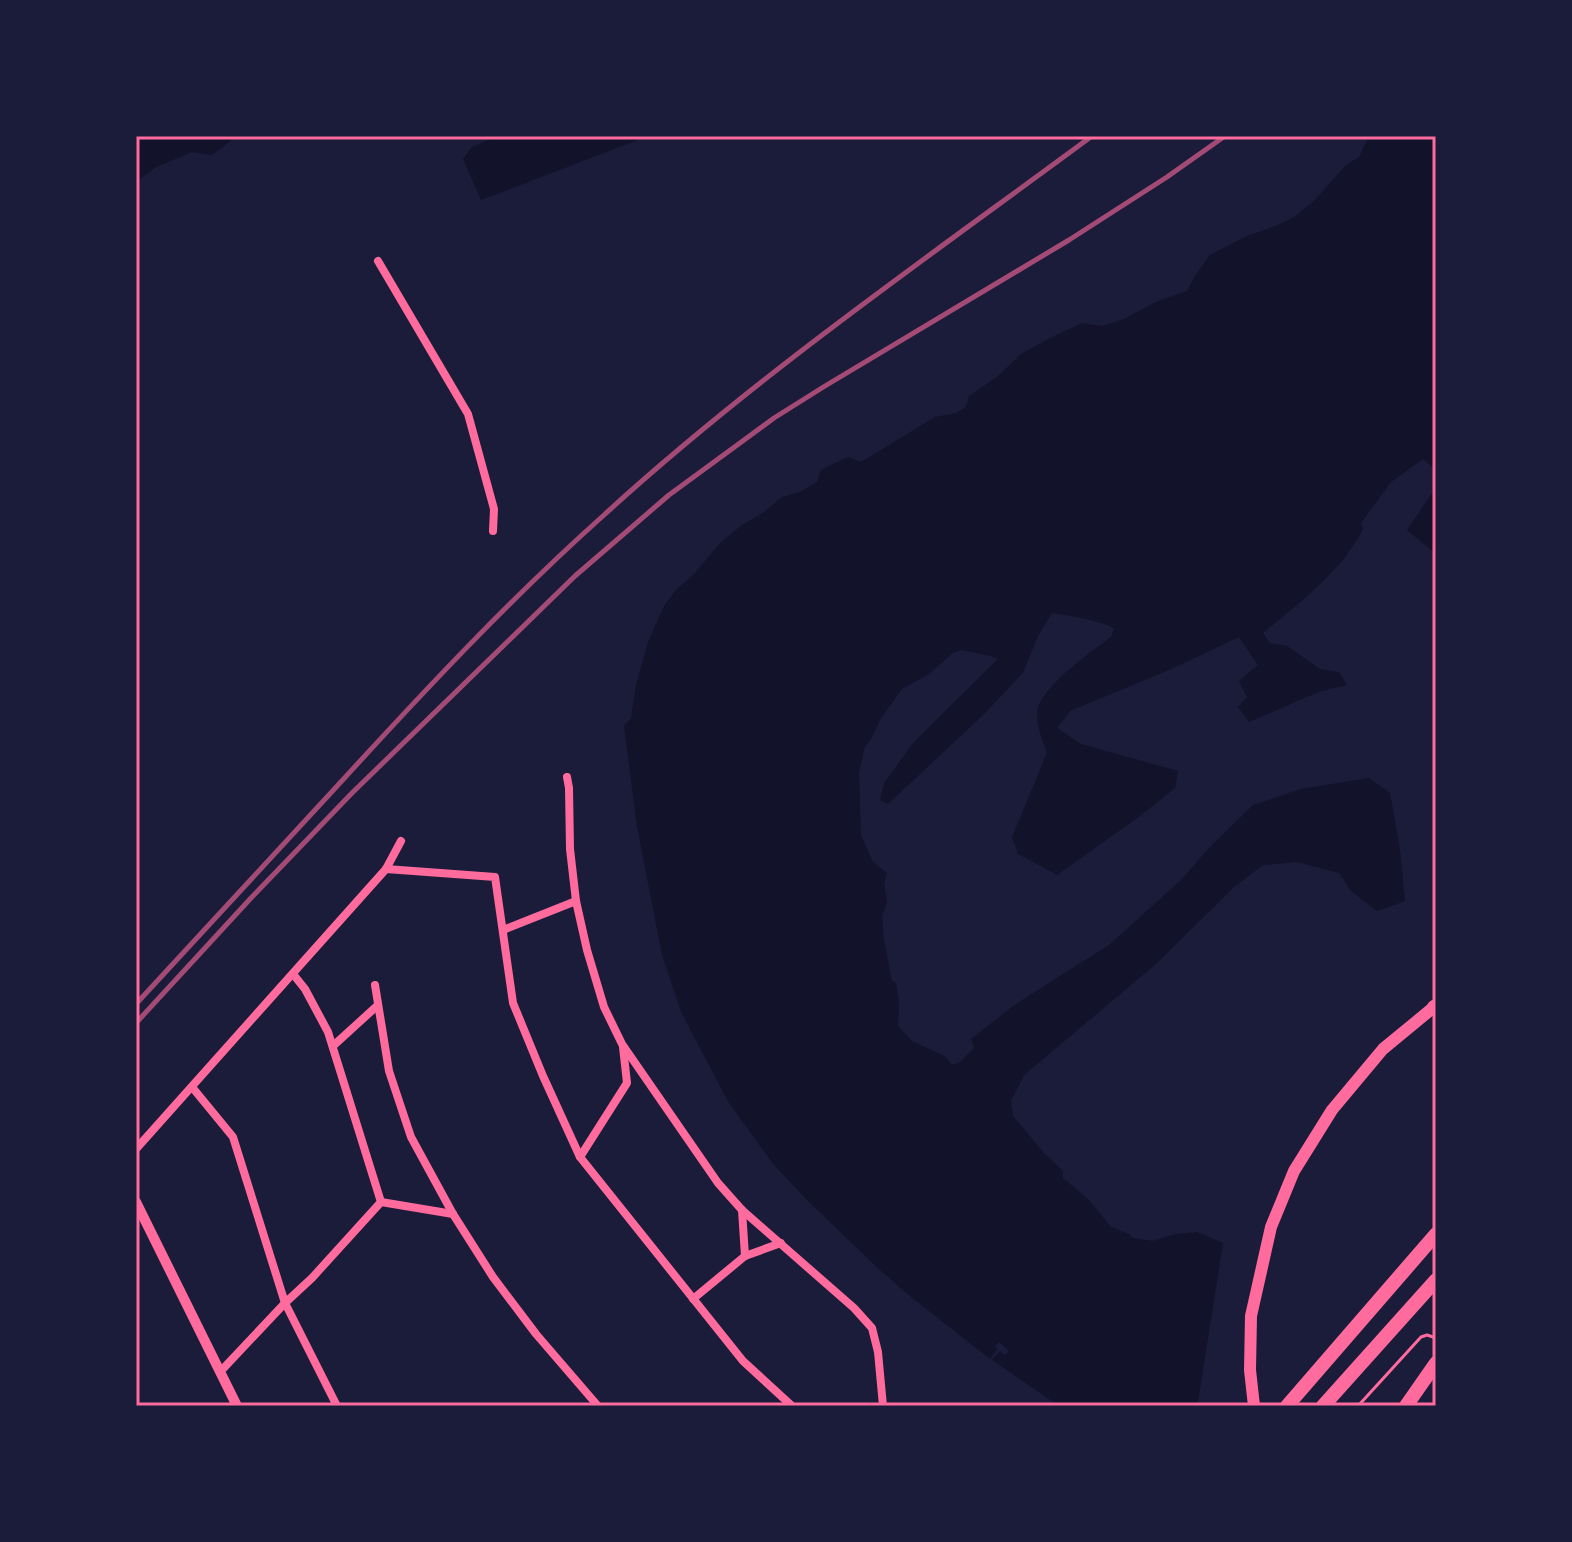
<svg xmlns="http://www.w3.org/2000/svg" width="1572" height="1542" viewBox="0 0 1572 1542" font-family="'DejaVu Sans',sans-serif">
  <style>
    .water { fill: #12122b }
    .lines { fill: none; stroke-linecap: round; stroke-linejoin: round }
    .path { stroke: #ff6b9d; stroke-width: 3 }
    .minor { stroke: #ff6b9d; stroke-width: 8 }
    .tertiary { stroke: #ff6b9d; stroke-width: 10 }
    .primary { stroke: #ff6b9d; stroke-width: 12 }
    .trunk { stroke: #ff6b9d; stroke-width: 14 }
    .rail { stroke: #a44b75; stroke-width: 5 }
    .neatline { fill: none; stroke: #ff6b9d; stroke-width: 3 }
  </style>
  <rect width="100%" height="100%" fill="#1b1b3a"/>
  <g class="water">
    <path d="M136 136H234V138L212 155 192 152 156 167 136 182Z"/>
    <path d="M497 136H648L481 200 463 159 472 147Z"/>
    <path d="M1369 136H1436V429L1434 433 1436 437V470L1423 459 1391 482 1361 523 1363 529C1342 571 1299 603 1263 633L1270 643 1287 646 1320 669 1339 672 1347 685 1321 691 1249 722 1238 707 1247 697 1239 681 1258 665 1239 637 1169 670 1070 711 1057 728 1081 744 1178 771 1175 788 1140 816 1057 875 1018 854 1012 837 1047 753C1043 741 1037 728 1037 715 1036 690 1091 652 1111 637L1114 629C1105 621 1067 615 1052 613L1038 636 1023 673 983 715 888 804 880 800 884 783 914 742 998 659 991 656 961 650 953 653 929 674 902 689 881 718 870 741 865 746 859 773 861 835 873 862 887 873 884 884 887 902 882 916 884 940 892 981 896 983 899 1001 898 1026 912 1041 946 1057 952 1065 960 1062 974 1048 971 1039 1013 1006 1109 945 1181 880 1208 849 1253 805 1301 789 1369 778 1390 793 1400 849 1405 901 1377 911 1351 891 1339 873 1297 862 1263 865 1234 887 1156 964 1024 1075 1011 1101 1013 1116 1044 1153 1063 1171V1178L1089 1200 1111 1227 1129 1234 1133 1238 1153 1241 1176 1234 1197 1232 1223 1243 1198 1402 1191 1406H1059L992 1360 1000 1351 1005 1355 1009 1351 999 1342 995 1346 998 1349 990 1359 910 1296 881 1271 810 1203 774 1165 729 1103 681 1012 662 955 637 826 624 726 631 718 636 685 648 642 664 606 676 590 694 574 720 543 742 525 764 512 782 497 800 492 817 482 821 470 848 457 861 462 935 417 956 413 966 407 969 396 997 377 1021 354 1052 337 1082 323 1102 326 1124 319 1156 302 1187 291 1195 276 1210 255 1247 236 1278 225 1294 217 1314 201 1346 165 1359 157Z"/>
    <path d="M1436 487V554L1407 530Z"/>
  </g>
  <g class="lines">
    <path class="path" d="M1358 1406 1421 1337 1427 1335 1436 1338"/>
    <g class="minor">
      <path d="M378 261 468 414 494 509 493 531"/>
      <path d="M567 777 569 788 570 849 576 901 587 950 604 1007 622 1044 718 1183 742 1210 854 1308 872 1328 878 1352 883 1406"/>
      <path d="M386 869 495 877 513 1003 543 1076 580 1157 743 1361 792 1406"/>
      <path d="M503 930 576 901"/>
      <path d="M293 974 305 989 328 1032 381 1202"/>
      <path d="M375 985 389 1071 411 1137 453 1214 493 1277 536 1334 598 1406"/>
      <path d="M333 1046 378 1005"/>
      <path d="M192 1087 233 1137 285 1303 337 1406"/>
      <path d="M136 1149 386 869 401 841"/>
      <path d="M580 1157 627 1083 623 1047"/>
      <path d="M742 1210 745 1256"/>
      <path d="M693 1299 745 1256 781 1243"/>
      <path d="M220 1372 285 1303 312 1278 381 1202 453 1214"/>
    </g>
    <path class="tertiary" d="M136 1202 237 1406"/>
    <path class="primary" d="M1254 1406 1250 1370 1251 1316 1271 1227 1294 1171 1332 1110 1383 1049 1434 1007"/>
    <g class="trunk">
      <path d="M1434 1007 1436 1006"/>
      <path d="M1287 1406 1436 1234"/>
      <path d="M1323 1406 1436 1280"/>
      <path d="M1406 1406 1436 1363"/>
    </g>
    <g class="rail">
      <path d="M136 1004C204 931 271 857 339 784 424 691 510 599 604 515 756 376 927 258 1092 136"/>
      <path d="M136 1023 251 898 352 793 575 576 669 495 774 418 825 386 1069 240 1167 177 1225 136"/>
    </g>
  </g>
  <rect width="1572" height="1542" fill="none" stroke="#1b1b3a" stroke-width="276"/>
  <rect x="138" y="138" width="1296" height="1266" class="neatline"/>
</svg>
